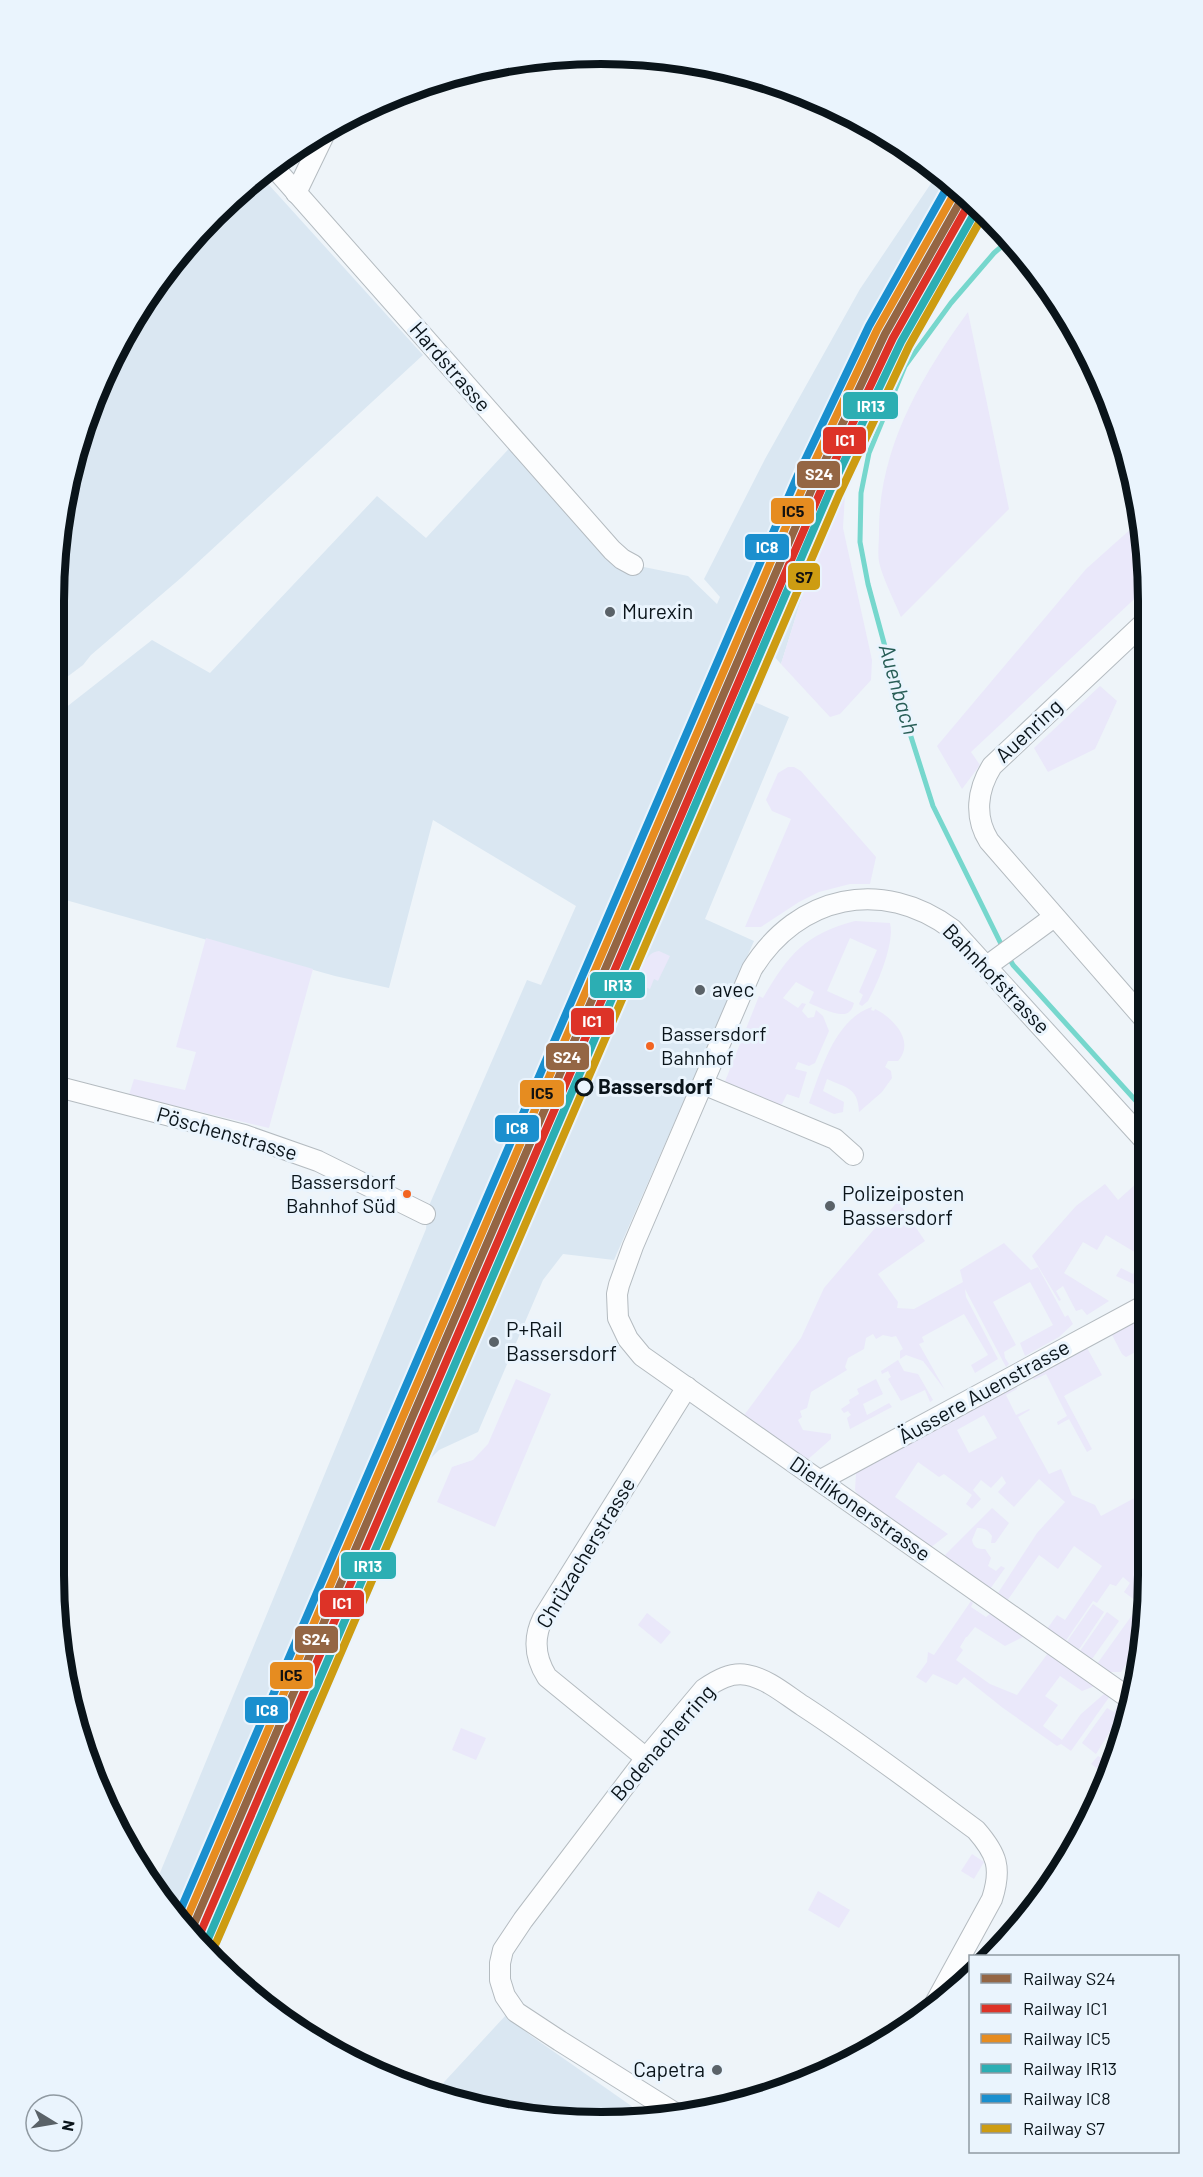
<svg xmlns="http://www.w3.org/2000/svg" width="1203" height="2177" viewBox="0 0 1203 2177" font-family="Barlow,sans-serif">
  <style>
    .built { fill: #dae7f2 }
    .green { fill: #eae8fa; fill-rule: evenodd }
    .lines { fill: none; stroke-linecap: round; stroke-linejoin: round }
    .stream { stroke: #76d7cd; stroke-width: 5 }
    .street-casing { stroke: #b4bbc0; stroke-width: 22 }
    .street { stroke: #fcfdfe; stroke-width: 20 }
    .rail-1-casing { stroke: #eaf4fd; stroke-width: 12 }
    .rail-2-casing { stroke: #eaf4fd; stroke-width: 12 }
    .rail-3-casing { stroke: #eaf4fd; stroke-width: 12 }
    .rail-4-casing { stroke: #eaf4fd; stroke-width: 12 }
    .rail-5-casing { stroke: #eaf4fd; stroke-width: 12 }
    .rail-6-casing { stroke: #eaf4fd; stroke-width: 12 }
    .rail-1 { stroke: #946644; stroke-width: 8 }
    .rail-2 { stroke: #dd3327; stroke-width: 8 }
    .rail-3 { stroke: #e68c20; stroke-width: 8 }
    .rail-4 { stroke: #2caeb3; stroke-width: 8 }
    .rail-5 { stroke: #1a8fce; stroke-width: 8 }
    .rail-6 { stroke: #cd9c12; stroke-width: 8 }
    .poi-dot { fill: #5a6268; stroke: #eaf4fd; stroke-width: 2 }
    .bus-dot { fill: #f26522; stroke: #eaf4fd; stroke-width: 2 }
    .stop-dot { fill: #eaf4fd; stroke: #0a141a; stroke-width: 3 }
    .labels { text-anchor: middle; stroke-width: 6; stroke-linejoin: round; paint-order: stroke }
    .bus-label { font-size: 20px; fill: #0a141a; stroke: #eaf4fd; text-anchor: start }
    .street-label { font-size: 21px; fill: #0a141a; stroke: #eaf4fd }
    .poi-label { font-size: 21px; fill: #0a141a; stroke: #eaf4fd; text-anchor: start }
    .stop-label { font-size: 21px; font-weight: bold; fill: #0a141a; stroke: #eaf4fd; text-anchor: start }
    .water-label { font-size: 22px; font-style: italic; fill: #275d56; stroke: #eaf4fd }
    .rim { fill: none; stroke: #0a141a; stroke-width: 8 }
    .line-badge { stroke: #eaf4fd; stroke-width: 2 }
    .badge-label { font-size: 16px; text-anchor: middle; font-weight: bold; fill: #fff }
    .pale-badge-label { font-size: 16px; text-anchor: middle; font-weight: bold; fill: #111 }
  </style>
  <rect width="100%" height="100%" fill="#eef4f9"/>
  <g class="built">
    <path d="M938 173 963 190 978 207 961 232 946 279 913 323 872 394 833 498 781 664 771 653 750 700 789 717 705 919 754 941 614 1260 563 1254 543 1280 478 1432 439 1450 417 1472 385 1548 358 1582 222 1897 198 1938 157 1880 426 1229 428 1208 527 980 541 985 576 906 433 820 389 988 335 976 55 897V716L152 640 210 673 377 496 426 538 516 441 639 566 688 576 717 604 720 597 704 579 765 459 860 289Z"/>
    <path d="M260 175 423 355 182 577 91 655 83 665 55 686V566L73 459 127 328 190 241Z"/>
    <path d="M506 2015 530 2035 650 2119 638 2122 460 2104 434 2093Z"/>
  </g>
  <g class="green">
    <path d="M968 312 1009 509 901 617C894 600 885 583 880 566 877 556 879 544 879 534 878 450 920 378 968 312Z"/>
    <path d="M847 460 843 528 872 660 871 680 840 714 830 717 781 664 833 498Z"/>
    <path d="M1142 519 1144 530 1145 589 971 752 980 765 962 789 937 746 1086 569Z"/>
    <path d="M1100 686 1117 701 1095 749 1048 772 1034 748Z"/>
    <path d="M788 767H794L801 771 876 857 870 884H850L819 892 799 902 761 927H745L791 819 772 811 766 800 778 773Z"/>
    <path d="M855 921 890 923C895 942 878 983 868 1001L862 1006 859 1004 863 995 859 992 877 950 850 938 827 991 854 1003C853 1006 852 1010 849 1012 842 1019 816 1006 809 1003L814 992 796 982 783 998 798 1008 802 1003 806 1004 802 1011 808 1018 814 1017 816 1010 823 1016 829 1031 815 1063 809 1066 798 1062 795 1069 807 1072 799 1098 787 1094 782 1104 778 1105 724 1084 759 996 763 998C788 955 805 934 855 921Z"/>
    <path d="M206 938 313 969 269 1128 129 1095 134 1079 185 1090 196 1052 176 1047Z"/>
    <path d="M659 951 670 956 658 981 654 979 650 989 636 983C641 971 645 952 659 951Z"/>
    <path d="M872 1007 871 1010 874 1011 875 1009C892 1017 916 1041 898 1061H888L885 1067 891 1071 892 1078 882 1092 859 1112C858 1087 846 1088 827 1079L823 1091 844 1102 843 1112 834 1114 809 1103C821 1070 835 1019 872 1007Z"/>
    <path d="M1146 1175 1147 1208 1141 1214 1147 1220 1144 1226 1147 1229V1290L1116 1276 1121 1268 1133 1274 1143 1257 1106 1235 1097 1250 1083 1242 1064 1273 1109 1301 1087 1315 1082 1309 1076 1311 1063 1286 1056 1291 1061 1300 1059 1301 1032 1256 1076 1206 1105 1184 1118 1200Z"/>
    <path d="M898 1201 925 1241 878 1274 898 1302 897 1308 914 1309 963 1282 960 1270 1004 1243 1031 1270 1038 1267 1065 1317 1068 1315 1073 1324 1059 1337 1025 1356 1020 1343 1053 1325 1030 1282 993 1302 1016 1345 1004 1352 1005 1358 1009 1364 1006 1367 965 1289 966 1297 998 1359 975 1373 971 1365 988 1355 964 1314 922 1337 924 1342 919 1344 945 1390 923 1361 906 1355 900 1359V1351L903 1349 896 1336 892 1337 883 1335 876 1339 873 1334 866 1338 864 1349 848 1358 845 1367 847 1370 811 1392 807 1408 800 1411 802 1417 798 1420 803 1430 831 1434V1439L805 1462 742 1418 801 1338 824 1288Z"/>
    <path d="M1147 1313V1346L1126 1357 1122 1354 1111 1333Z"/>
    <path d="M1086 1346 1102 1375 1064 1396 1092 1449 1087 1452 1069 1419 1058 1425 1057 1422 1067 1416 1046 1374 1034 1380 1032 1376Z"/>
    <path d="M898 1360 904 1371 918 1374 933 1400 930 1402 925 1390 901 1401 888 1379 891 1377 888 1371 882 1374 881 1371Z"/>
    <path d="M516 1379 551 1394 495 1527 437 1502 452 1467 473 1460 488 1444Z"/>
    <path d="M876 1379 883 1394 863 1404 867 1415 889 1403 892 1407 850 1429 847 1418 851 1415 848 1411 844 1413 841 1409 850 1403 849 1400 859 1394 857 1389Z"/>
    <path d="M1016 1385 1017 1389 1006 1395 1016 1415 1029 1409 1030 1410 1018 1417 1049 1474 1061 1469 1072 1495 1095 1505 1101 1516 1140 1495 1135 1482 1141 1493 1147 1490 1148 1611 1143 1639 1121 1672H1108L1097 1664 1140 1604 1124 1592 1130 1583 1123 1577 1116 1586 1110 1584 1097 1603 1093 1601 1065 1642 1047 1629 1057 1615 1065 1620 1102 1566 1074 1546 1058 1569 1039 1555 1007 1601 998 1593 1037 1533 1065 1502 1039 1479 1014 1507 998 1492 1006 1483 1002 1476 991 1488 981 1480 973 1490 981 1499 972 1509 966 1504 972 1495 944 1474 939 1477 918 1462 895 1497 948 1534 930 1548 859 1497 855 1490 856 1473 865 1466ZM984 1415 997 1438 969 1453 957 1430Z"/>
    <path d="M992 1508 1009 1523 995 1543H991L992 1536C988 1530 985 1528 977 1528L972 1540C974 1548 977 1549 985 1549L991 1558 988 1566 996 1571 1001 1566 1005 1568 990 1589 947 1558 945 1555Z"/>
    <path d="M971 1601 973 1603 971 1607 986 1617 991 1613 1025 1636 1005 1646 975 1627 967 1637H966L960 1647 963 1650 956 1660 990 1684 1017 1695 1048 1653 1095 1686 1082 1691 1060 1676 1045 1696 1058 1705 1043 1726 1062 1740 1081 1714 1105 1693 1110 1696 1071 1751 1061 1744 1057 1746 1003 1708 964 1677 957 1685 933 1674 926 1683 916 1677 927 1662 928 1652 934 1655Z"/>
    <path d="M1093 1604 1104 1612 1078 1651 1066 1643Z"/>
    <path d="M1107 1612 1119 1621 1092 1659 1080 1651Z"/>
    <path d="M647 1613 671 1632 661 1644 638 1625Z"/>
    <path d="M1119 1703 1131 1712 1124 1732 1114 1725 1096 1754 1082 1743 1107 1708 1114 1712Z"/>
    <path d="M461 1728 486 1738 476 1760 452 1750Z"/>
    <path d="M1098 1756C1108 1762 1111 1764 1106 1775L1091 1764Z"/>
    <path d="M972 1854 984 1862 974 1879 961 1871Z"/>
    <path d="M818 1891 850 1910 839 1928 808 1910Z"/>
  </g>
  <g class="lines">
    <g class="stream">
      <path d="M1003 948 933 806 900 702 868 584 860 542 861 493 869 453 905 366 951 303 994 253 1008 241"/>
      <path d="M1008 956 1013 965 1146 1112"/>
    </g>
    <g class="street-casing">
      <g id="street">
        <path d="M272 165 612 550 622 559 633 565"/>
        <path d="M296 193 326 131"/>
        <path d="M1145 622 992 766C977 790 974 817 989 841L1146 1021"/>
        <path d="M987 966 1054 917"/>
        <path d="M703 1084 835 1139 853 1155"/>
        <path d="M55 1086 244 1135 318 1161 425 1214"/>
        <path d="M821 1480 1147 1304"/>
        <path d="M1133 1701 642 1356 628 1339 618 1318 617 1294 619 1285 633 1246 752 969C798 895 882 877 952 929L1146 1142"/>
        <path d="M646 1758 547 1677C535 1658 533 1638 543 1618L687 1387"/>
        <path d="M675 2113 560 2041 516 2012 505 1996 500 1980V1963L503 1950 523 1920 646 1758 704 1689C717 1680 731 1672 747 1675 768 1679 786 1695 803 1706 863 1745 919 1788 976 1830 997 1854 1002 1868 992 1899L934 2005"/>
      </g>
    </g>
    <use href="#street" class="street"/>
    <g class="rail-1-casing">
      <path id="rail-1" d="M191 1931 814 484 885 334 965 193"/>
    </g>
    <g class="rail-2-casing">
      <path id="rail-2" d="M199 1936 822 488 893 338 971 200"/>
    </g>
    <g class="rail-3-casing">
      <path id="rail-3" d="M184 1925 806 480 877 330 957 189"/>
    </g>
    <g class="rail-4-casing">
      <path id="rail-4" d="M208 1939 830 491 901 342 978 207"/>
    </g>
    <g class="rail-5-casing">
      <path id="rail-5" d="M177 1918 797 477 869 326 949 184"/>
    </g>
    <g class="rail-6-casing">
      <path id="rail-6" d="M216 1943 839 495 909 346 984 214"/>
    </g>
    <use href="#rail-1" class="rail-1"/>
    <use href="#rail-2" class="rail-2"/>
    <use href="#rail-3" class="rail-3"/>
    <use href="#rail-4" class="rail-4"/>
    <use href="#rail-5" class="rail-5"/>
    <use href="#rail-6" class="rail-6"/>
  </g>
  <g class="poi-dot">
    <circle cx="610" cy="612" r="6"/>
    <circle cx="700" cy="990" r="6"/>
    <circle cx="830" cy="1206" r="6"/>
    <circle cx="494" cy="1342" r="6"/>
    <circle cx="717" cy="2070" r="6"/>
  </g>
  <g class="bus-dot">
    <circle cx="650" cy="1046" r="5"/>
    <circle cx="407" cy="1194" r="5"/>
  </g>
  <circle class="stop-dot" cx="584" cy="1087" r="8"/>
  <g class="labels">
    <g class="bus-label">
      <text x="661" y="1041">Bassersdorf<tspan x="661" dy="24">Bahnhof</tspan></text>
      <text x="396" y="1189" text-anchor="end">Bassersdorf<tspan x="396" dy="24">Bahnhof Süd</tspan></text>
    </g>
    <g class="street-label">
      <text transform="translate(450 367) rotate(49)" y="7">Hardstrasse</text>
      <text transform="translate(1029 731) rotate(-43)" y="7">Auenring</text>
      <text transform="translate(996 979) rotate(46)" y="7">Bahnhofstrasse</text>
      <text transform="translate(227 1134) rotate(16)" y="7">Pöschenstrasse</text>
      <text transform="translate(984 1392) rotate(-29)" y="7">Äussere Auenstrasse</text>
      <text transform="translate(860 1509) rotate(35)" y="7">Dietlikonerstrasse</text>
      <text transform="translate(586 1553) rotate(-59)" y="7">Chrüzacherstrasse</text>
      <text transform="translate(663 1743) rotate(-49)" y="7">Bodenacherring</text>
    </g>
    <g class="poi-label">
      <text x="622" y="619">Murexin</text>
      <text x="712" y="997">avec</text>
      <text x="842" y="1201">Polizeiposten<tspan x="842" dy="24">Bassersdorf</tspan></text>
      <text x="506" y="1337">P+Rail<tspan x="506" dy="24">Bassersdorf</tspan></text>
      <text x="705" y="2077" text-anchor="end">Capetra</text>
    </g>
    <g class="stop-label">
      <text x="598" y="1094">Bassersdorf</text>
    </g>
    <g class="water-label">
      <text transform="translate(899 689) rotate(74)" y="8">Auenbach</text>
    </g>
  </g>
  <path d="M0 0H1203V2177H0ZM601 64H601A537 537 0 0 1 1138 601V1575A537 537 0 0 1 601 2112H601A537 537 0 0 1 64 1575V601A537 537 0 0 1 601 64Z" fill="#eaf4fd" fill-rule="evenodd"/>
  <path class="rim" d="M601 64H601A537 537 0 0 1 1138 601V1575A537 537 0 0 1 601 2112H601A537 537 0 0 1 64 1575V601A537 537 0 0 1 601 64Z"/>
  <g class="line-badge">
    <rect x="842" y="391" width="57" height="29" rx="6" fill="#2caeb3"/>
    <rect x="822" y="426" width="45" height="29" rx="6" fill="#dd3327"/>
    <rect x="796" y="460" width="45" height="29" rx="6" fill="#946644"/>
    <rect x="770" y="497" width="45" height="28" rx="6" fill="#e68c20"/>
    <rect x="744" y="533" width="46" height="28" rx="6" fill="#1a8fce"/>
    <rect x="787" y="562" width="34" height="29" rx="6" fill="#cd9c12"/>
    <rect x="589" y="971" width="57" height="28" rx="6" fill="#2caeb3"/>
    <rect x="570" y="1007" width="45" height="29" rx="6" fill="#dd3327"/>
    <rect x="545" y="1042" width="45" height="29" rx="6" fill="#946644"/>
    <rect x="519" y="1079" width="46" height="29" rx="6" fill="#e68c20"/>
    <rect x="494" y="1114" width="46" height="29" rx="6" fill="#1a8fce"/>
    <rect x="340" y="1551" width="57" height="29" rx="6" fill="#2caeb3"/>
    <rect x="319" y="1589" width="46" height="29" rx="6" fill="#dd3327"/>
    <rect x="294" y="1625" width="45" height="29" rx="6" fill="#946644"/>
    <rect x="269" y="1661" width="45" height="29" rx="6" fill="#e68c20"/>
    <rect x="244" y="1696" width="45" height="28" rx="6" fill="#1a8fce"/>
  </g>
  <g class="badge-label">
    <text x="871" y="412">IR13</text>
    <text x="845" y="446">IC1</text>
    <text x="819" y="480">S24</text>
    <text x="767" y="553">IC8</text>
    <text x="618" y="991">IR13</text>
    <text x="592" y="1027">IC1</text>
    <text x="567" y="1063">S24</text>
    <text x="517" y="1134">IC8</text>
    <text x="368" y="1572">IR13</text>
    <text x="342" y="1609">IC1</text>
    <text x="316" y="1645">S24</text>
    <text x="267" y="1716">IC8</text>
  </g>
  <g class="pale-badge-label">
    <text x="793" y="517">IC5</text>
    <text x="804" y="583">S7</text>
    <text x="542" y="1099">IC5</text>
    <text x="291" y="1681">IC5</text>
  </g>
  <rect x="969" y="1955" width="210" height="198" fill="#eaf4fd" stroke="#909aa2" stroke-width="1.5"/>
  <rect x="981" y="1974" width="30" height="9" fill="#946644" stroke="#909aa2" stroke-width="1.5"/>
  <text x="1023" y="1985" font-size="18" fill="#0a141a">Railway S24</text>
  <rect x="981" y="2004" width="30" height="9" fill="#dd3327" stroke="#909aa2" stroke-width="1.5"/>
  <text x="1023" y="2015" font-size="18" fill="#0a141a">Railway IC1</text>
  <rect x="981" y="2034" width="30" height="9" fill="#e68c20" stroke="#909aa2" stroke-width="1.5"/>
  <text x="1023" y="2045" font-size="18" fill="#0a141a">Railway IC5</text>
  <rect x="981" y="2064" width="30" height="9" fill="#2caeb3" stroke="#909aa2" stroke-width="1.5"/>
  <text x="1023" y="2075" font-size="18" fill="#0a141a">Railway IR13</text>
  <rect x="981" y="2094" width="30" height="9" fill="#1a8fce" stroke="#909aa2" stroke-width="1.5"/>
  <text x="1023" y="2105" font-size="18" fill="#0a141a">Railway IC8</text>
  <rect x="981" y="2124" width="30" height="9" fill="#cd9c12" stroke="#909aa2" stroke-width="1.5"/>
  <text x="1023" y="2135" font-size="18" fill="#0a141a">Railway S7</text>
  <g transform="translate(54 2123) rotate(101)"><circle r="28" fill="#eaf4fd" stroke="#909aa2" stroke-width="1.5"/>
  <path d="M0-4.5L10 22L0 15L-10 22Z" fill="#5a6268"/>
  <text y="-9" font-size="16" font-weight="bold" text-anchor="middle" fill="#0a141a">N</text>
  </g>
</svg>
